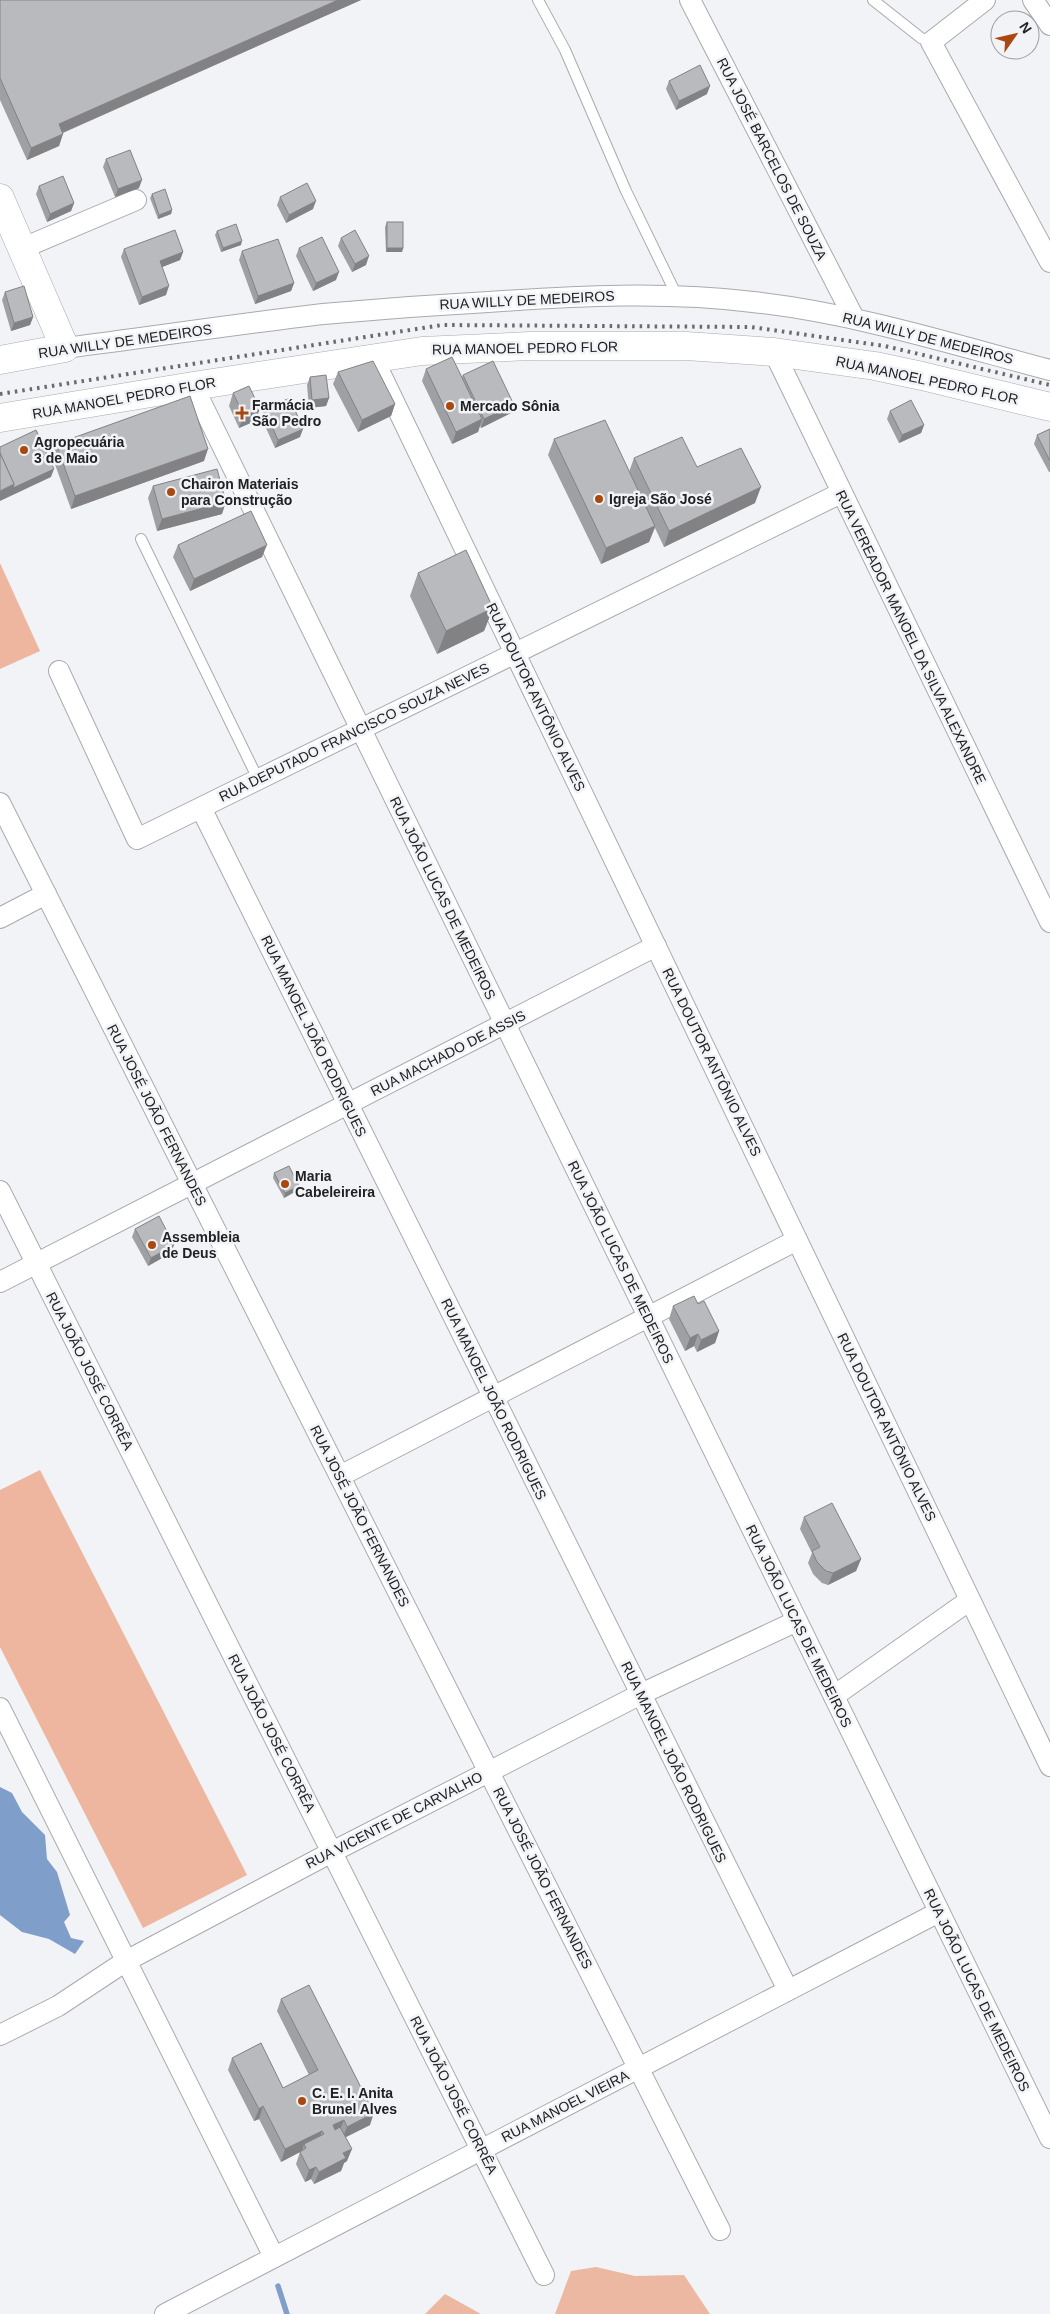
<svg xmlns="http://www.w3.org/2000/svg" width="1050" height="2314" viewBox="0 0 1050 2314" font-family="Arial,sans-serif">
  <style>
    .green { fill: #ecb8a2 }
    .forest { fill: #eeb69e }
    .water { fill: #7f9eca }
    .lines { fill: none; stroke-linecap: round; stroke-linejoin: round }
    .stream { stroke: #7f9eca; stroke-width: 5.5 }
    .lane-casing { stroke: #a8aaac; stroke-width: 12 }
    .street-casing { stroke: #a8aaac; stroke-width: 22 }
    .secondary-casing { stroke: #a8aaac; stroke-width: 29 }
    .lane { stroke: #fff; stroke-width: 10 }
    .street { stroke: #fff; stroke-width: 20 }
    .secondary { stroke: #fff; stroke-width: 28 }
    .rail { stroke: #696a6c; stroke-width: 4; stroke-dasharray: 2.5 5; stroke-linecap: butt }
    .wall { fill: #9fa0a3 }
    .shaded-wall { fill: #828284 }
    .building { fill: #b9babd; stroke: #828284 }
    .poi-dot { fill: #ab4810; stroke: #f1f3f6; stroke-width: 2 }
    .labels { text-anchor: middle; stroke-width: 5; stroke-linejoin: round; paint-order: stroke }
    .street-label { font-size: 14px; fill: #202122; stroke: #f1f3f6 }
    .poi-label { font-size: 14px; font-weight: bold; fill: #202122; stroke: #f1f3f6; text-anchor: start }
  </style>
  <rect width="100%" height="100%" fill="#f1f3f6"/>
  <g class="green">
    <path d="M596 2267 635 2276 684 2275 710 2314H555L571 2271Z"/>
    <path d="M445 2294 481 2314H425Z"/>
  </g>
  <g class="forest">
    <path d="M0 563 40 651 0 669Z"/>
    <path d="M40 1470 247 1875 143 1928 0 1647V1490Z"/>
  </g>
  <path class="water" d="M0 1787 12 1793 22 1812 45 1835 47 1859 57 1872 70 1915 64 1922 71 1938 84 1941 75 1954 49 1939 22 1932 0 1915Z"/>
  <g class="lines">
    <path class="stream" d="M278 2286 287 2314"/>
    <g class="lane-casing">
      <g id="lane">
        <path d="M538 0 565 50 626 191 677 296"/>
        <path d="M873 0 921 38 931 42"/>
        <path d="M141 539 258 779"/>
      </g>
    </g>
    <g class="street-casing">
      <g id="street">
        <path d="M690 0 854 318"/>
        <path d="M985 0 931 42 1050 262"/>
        <path d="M1033 0 1050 25"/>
        <path d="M23 248 136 200"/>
        <path d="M65 348C151 337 237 324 323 314 378 309 433 305 488 302 576 296 665 291 753 302 854 313 952 344 1050 370"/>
        <path d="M774 352 1050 922"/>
        <path d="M373 358 1050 1766"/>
        <path d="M193 386 1050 2138"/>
        <path d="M59 671 137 839 841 493"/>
        <path d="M0 803 720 2230"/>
        <path d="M201 808 788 1990"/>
        <path d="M0 918 46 894"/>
        <path d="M0 1191 544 2275"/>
        <path d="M0 1282 656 946"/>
        <path d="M340 1476 797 1240"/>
        <path d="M834 1696 970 1600"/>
        <path d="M0 1708 274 2257"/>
        <path d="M0 2035 58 2006 126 1961 332 1852 641 1694 797 1621"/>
        <path d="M165 2314 939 1912"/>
      </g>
    </g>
    <g class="secondary-casing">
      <g id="secondary">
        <path d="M0 198 65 348 0 360"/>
        <path d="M0 418 193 386 422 351 530 346H686L774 352 875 366 922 376 1050 407"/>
      </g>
    </g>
    <use href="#lane" class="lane"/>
    <use href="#street" class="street"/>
    <use href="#secondary" class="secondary"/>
    <path class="rail" d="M0 394 442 325 751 327 885 346 1050 385"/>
  </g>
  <g class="wall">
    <path d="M0 0H361L63 133 59 146 27 160 0 100Z"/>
    <path d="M669 81 707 94 676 110 666 89Z"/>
    <path d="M106 159 139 188 115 197 103 167Z"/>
    <path d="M39 186 74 203 71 211 47 222 36 194Z"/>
    <path d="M152 194 172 210 171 214 158 219 150 198Z"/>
    <path d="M280 197 313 209 286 223 277 205Z"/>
    <path d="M387 222 403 248 402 252H386L385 227Z"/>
    <path d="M217 231 241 245 221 252 215 235Z"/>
    <path d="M341 238 366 265 352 272 338 246Z"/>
    <path d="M299 248 336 280 313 291 296 256Z"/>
    <path d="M124 249 183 252 180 260 162 267 166 295 139 305 121 257Z"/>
    <path d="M242 251 294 283 291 291 255 304 239 260Z"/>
    <path d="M5 292 33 317 30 325 11 331 2 300Z"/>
    <path d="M426 369 462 377 463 375 514 405 511 413 481 428 480 426 478 432 452 444 422 381Z"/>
    <path d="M338 372 395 404 391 416 358 432 333 384Z"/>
    <path d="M310 377 329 398 326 406 309 408 307 385Z"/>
    <path d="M233 393 255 421 239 428 229 406Z"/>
    <path d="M264 409 300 437 275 448 261 417Z"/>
    <path d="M890 411 924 425 921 433 899 443 887 419Z"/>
    <path d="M1050 429V472H1049L1034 444 1037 435Z"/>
    <path d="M554 439 629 472 634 458 697 467 755 503 664 547 655 528 649 542 601 564 548 455Z"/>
    <path d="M56 444 204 461 71 509 52 456Z"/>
    <path d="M153 486 222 514 157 531 148 498Z"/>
    <path d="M178 545 262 557 190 591 173 557Z"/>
    <path d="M418 573 493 608 484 631 437 654 410 596Z"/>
    <path d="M274 1173 298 1190 284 1198 273 1178Z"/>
    <path d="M135 1229 171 1253 148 1266 132 1237Z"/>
    <path d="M698 1304 719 1331 715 1343 697 1352 694 1346 685 1351 669 1319 673 1306Z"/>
    <path d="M804 1517 861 1559 856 1571 828 1585 822 1583 813 1574 808 1563 812 1553 800 1529Z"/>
    <path d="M281 1999 370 2125 346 2137 347 2161 344 2163 341 2171 314 2184 311 2179 305 2182 296 2164 300 2152 281 2162 259 2119 254 2121 228 2070 232 2058 283 2088 309 2075 277 2011Z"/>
  </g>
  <g class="shaded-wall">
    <path d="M338 0H361L55 136 59 124Z"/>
    <path d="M710 86 707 94 676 110 679 101Z"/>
    <path d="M63 134 59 146 27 160 31 148Z"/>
    <path d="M142 180 139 188 115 197 118 189Z"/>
    <path d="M316 201 313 209 286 223 289 215Z"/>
    <path d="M74 203 71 211 47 222 50 214Z"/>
    <path d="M172 210 171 214 158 219 159 215Z"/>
    <path d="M242 241 241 245 221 252 223 248Z"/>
    <path d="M387 248H403L402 252H386Z"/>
    <path d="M183 252 180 260 157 269 160 261Z"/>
    <path d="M369 256 366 265 352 272 355 264Z"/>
    <path d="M339 272 336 280 313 291 316 283Z"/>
    <path d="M294 283 291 291 255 304 258 296Z"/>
    <path d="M169 286 166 295 139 305 142 297Z"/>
    <path d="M33 317 30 325 11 331 14 323Z"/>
    <path d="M329 398 326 406 309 408 312 400Z"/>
    <path d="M395 404 391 416 358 432 362 420Z"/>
    <path d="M514 405 511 413 481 428 484 419Z"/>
    <path d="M260 409 255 421 239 428 244 416Z"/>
    <path d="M482 419 478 432 452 444 456 432Z"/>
    <path d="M924 425 921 433 899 443 902 435Z"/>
    <path d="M303 429 300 437 275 448 278 440Z"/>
    <path d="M208 449 204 461 71 509 75 496Z"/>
    <path d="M54 469 51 477 0 501V491L14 484Z"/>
    <path d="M761 487 755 503 664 547 669 531Z"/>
    <path d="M226 502 222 514 157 531 162 519Z"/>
    <path d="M655 526 649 542 601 564 606 548Z"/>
    <path d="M267 545 262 557 190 591 194 579Z"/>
    <path d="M493 608 484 631 437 654 446 631Z"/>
    <path d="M299 1186 298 1190 284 1198 285 1193Z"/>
    <path d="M174 1245 171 1253 148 1266 151 1258Z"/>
    <path d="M719 1331 715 1343 697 1352 701 1340Z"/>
    <path d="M698 1334 694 1346 685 1351 690 1338Z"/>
    <path d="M861 1559 856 1571 828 1585 833 1573Z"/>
    <path d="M263 2106 259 2119 254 2121 259 2109Z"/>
    <path d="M374 2113 370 2125 342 2139 347 2127Z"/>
    <path d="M344 2120 339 2132 329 2137 333 2125Z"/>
    <path d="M322 2131 318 2143 306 2148 304 2144 302 2151 281 2162 285 2149Z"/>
    <path d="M352 2149 347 2161 344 2163 341 2171 314 2184 319 2172 343 2153Z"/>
    <path d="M316 2167 311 2179 305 2182 309 2170Z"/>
  </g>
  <g class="building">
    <path d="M0 0H338L59 124 63 134 31 148 0 78Z"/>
    <path d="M700 65 710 86 679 101 669 81Z"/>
    <path d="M130 150 142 180 118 189 106 159Z"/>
    <path d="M63 176 74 203 50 214 39 186Z"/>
    <path d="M307 183 316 201 289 215 280 197Z"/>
    <path d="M165 189 172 210 159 215 152 194Z"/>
    <rect x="387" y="222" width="16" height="26"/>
    <path d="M236 224 242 241 223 248 217 231Z"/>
    <path d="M175 230 183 252 160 261 169 286 142 297 124 249Z"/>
    <path d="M355 230 369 256 355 264 341 238Z"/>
    <path d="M322 237 339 272 316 283 299 248Z"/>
    <path d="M278 239 294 283 258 296 242 251Z"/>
    <path d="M24 286 33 317 14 323 5 292Z"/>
    <path d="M452 357 482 419 456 432 426 369Z"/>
    <path d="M373 361 395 404 362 420 338 372Z"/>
    <path d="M493 361 514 405 484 419 463 375Z"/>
    <path d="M326 375 329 398 312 400 310 377Z"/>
    <path d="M249 386 260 409 244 416 233 393Z"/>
    <path d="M190 396 208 449 75 496 56 444Z"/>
    <path d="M290 398 303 429 278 440 264 409Z"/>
    <path d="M911 400 924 425 902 435 890 411Z"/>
    <path d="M605 420 655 526 606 548 554 439Z"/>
    <path d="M1050 429V461L1037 435Z"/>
    <path d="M36 430 54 469 13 488 14 484 0 453V447Z"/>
    <path d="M682 437 697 467 741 448 761 487 669 531 634 458Z"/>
    <path d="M0 453 14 484 0 491Z"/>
    <path d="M217 469 226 502 162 519 153 486Z"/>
    <path d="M251 511 267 545 194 579 178 545Z"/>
    <path d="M466 550 493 608 446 631 418 573Z"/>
    <path d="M289 1166 299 1186 285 1193 274 1173Z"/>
    <path d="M159 1216 174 1245 151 1258 135 1229Z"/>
    <path d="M694 1296 698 1304 704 1301 719 1331 701 1340 698 1334 690 1338 673 1306Z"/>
    <path d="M832 1503 861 1559 833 1573 826 1571 817 1562 812 1551 820 1547 804 1517Z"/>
    <path d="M309 1985 374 2113 347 2127 344 2120 333 2125 335 2130 340 2127 352 2149 343 2153 346 2158 319 2172 316 2167 309 2170 300 2152 306 2148 304 2144 324 2134 322 2131 285 2149 263 2106 259 2109 232 2058 261 2043 283 2088 318 2070 281 1999Z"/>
  </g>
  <g class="poi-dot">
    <circle cx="450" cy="406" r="5"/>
    <path d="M239.5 405.5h5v5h5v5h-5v5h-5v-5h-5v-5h5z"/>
    <circle cx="24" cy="450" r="5"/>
    <circle cx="171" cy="492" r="5"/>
    <circle cx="599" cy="499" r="5"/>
    <circle cx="285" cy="1184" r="5"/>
    <circle cx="152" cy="1245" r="5"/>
    <circle cx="302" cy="2101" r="5"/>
  </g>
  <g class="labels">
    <g class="street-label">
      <text transform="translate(772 159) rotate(63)" y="5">RUA JOSÉ BARCELOS DE SOUZA</text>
      <text transform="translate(527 300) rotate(-3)" y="5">RUA WILLY DE MEDEIROS</text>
      <text transform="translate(928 338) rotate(14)" y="5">RUA WILLY DE MEDEIROS</text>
      <text transform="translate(125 341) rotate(-8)" y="5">RUA WILLY DE MEDEIROS</text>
      <text transform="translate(525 348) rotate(-1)" y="5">RUA MANOEL PEDRO FLOR</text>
      <text transform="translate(927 380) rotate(12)" y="5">RUA MANOEL PEDRO FLOR</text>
      <text transform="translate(124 398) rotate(-10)" y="5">RUA MANOEL PEDRO FLOR</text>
      <text transform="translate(911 637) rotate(64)" y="5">RUA VEREADOR MANOEL DA SILVA ALEXANDRE</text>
      <text transform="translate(536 697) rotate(64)" y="5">RUA DOUTOR ANTÔNIO ALVES</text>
      <text transform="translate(354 732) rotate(-26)" y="5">RUA DEPUTADO FRANCISCO SOUZA NEVES</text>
      <text transform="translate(443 898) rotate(64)" y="5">RUA JOÃO LUCAS DE MEDEIROS</text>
      <text transform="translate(314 1036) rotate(64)" y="5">RUA MANOEL JOÃO RODRIGUES</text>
      <text transform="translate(448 1053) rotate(-27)" y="5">RUA MACHADO DE ASSIS</text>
      <text transform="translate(712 1062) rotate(64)" y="5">RUA DOUTOR ANTÔNIO ALVES</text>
      <text transform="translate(157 1115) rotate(63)" y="5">RUA JOSÉ JOÃO FERNANDES</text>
      <text transform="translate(621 1262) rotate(64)" y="5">RUA JOÃO LUCAS DE MEDEIROS</text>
      <text transform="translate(90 1371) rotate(63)" y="5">RUA JOÃO JOSÉ CORRÊA</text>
      <text transform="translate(494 1399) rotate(64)" y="5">RUA MANOEL JOÃO RODRIGUES</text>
      <text transform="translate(887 1427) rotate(64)" y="5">RUA DOUTOR ANTÔNIO ALVES</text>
      <text transform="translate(360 1516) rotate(63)" y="5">RUA JOSÉ JOÃO FERNANDES</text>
      <text transform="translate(799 1626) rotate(64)" y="5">RUA JOÃO LUCAS DE MEDEIROS</text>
      <text transform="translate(272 1733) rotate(63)" y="5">RUA JOÃO JOSÉ CORRÊA</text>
      <text transform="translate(674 1762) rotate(64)" y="5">RUA MANOEL JOÃO RODRIGUES</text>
      <text transform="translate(394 1820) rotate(-27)" y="5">RUA VICENTE DE CARVALHO</text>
      <text transform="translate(543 1878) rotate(63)" y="5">RUA JOSÉ JOÃO FERNANDES</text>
      <text transform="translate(977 1990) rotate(64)" y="5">RUA JOÃO LUCAS DE MEDEIROS</text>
      <text transform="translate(454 2095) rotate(63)" y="5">RUA JOÃO JOSÉ CORRÊA</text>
      <text transform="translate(565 2106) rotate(-27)" y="5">RUA MANOEL VIEIRA</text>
    </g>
    <g class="poi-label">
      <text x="252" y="410">Farmácia<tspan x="252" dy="16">São Pedro</tspan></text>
      <text x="460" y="411">Mercado Sônia</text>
      <text x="34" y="447">Agropecuária<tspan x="34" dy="16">3 de Maio</tspan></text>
      <text x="181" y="489">Chairon Materiais<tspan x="181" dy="16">para Construção</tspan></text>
      <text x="609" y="504">Igreja São José</text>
      <text x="295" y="1181">Maria<tspan x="295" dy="16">Cabeleireira</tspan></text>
      <text x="162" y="1242">Assembleia<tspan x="162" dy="16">de Deus</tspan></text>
      <text x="312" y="2098">C. E. I. Anita<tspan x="312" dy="16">Brunel Alves</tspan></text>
    </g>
  </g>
  <g transform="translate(1015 35) rotate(56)"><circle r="24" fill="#f1f3f6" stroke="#9d9fa1"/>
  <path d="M0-4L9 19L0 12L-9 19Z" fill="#ab4810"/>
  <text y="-8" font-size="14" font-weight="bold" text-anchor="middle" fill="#202122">N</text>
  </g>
</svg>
